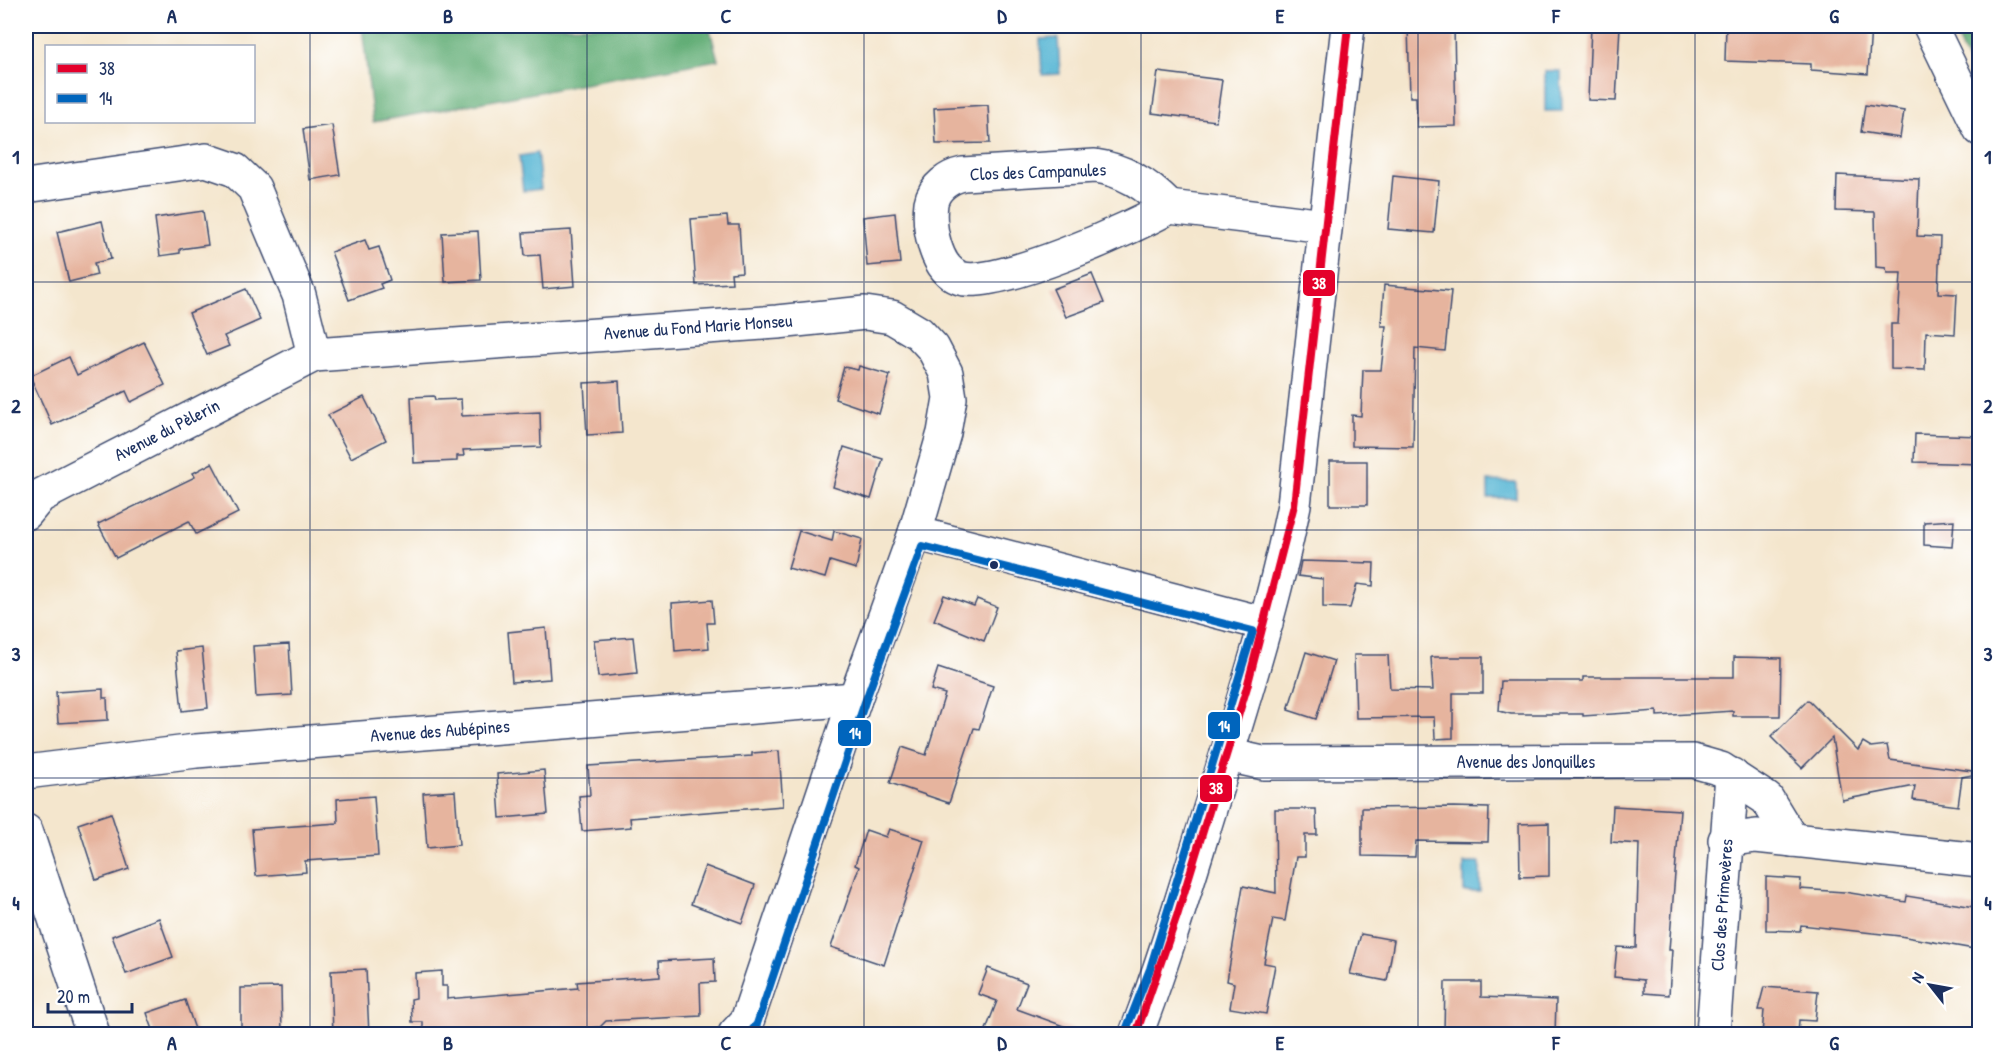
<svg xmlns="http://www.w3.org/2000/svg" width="2005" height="1060" viewBox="0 0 2005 1060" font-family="'Patrick Hand',sans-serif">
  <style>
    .forest { fill: #62ad76; stroke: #3e6e6a; stroke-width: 1.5 }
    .water { fill: #56b6d4; stroke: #387299; stroke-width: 1.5 }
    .building { fill: #e6b49e }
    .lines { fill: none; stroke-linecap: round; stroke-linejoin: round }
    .street-casing { stroke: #3c4a6f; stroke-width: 36 }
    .street { stroke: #fff; stroke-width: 33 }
    .bus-1-casing { stroke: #fff; stroke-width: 12 }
    .bus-2-casing { stroke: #fff; stroke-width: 12 }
    .bus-1 { stroke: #e4002b; stroke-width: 8 }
    .bus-2 { stroke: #0065bd; stroke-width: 8 }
    .grid { fill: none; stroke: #1b2f5e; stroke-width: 1.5; stroke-opacity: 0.55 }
    .bus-dot { fill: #1b2f5e; stroke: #fff; stroke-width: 2 }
    .labels { text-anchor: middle; stroke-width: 4.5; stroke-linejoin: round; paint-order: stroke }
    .street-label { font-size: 18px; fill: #1b2f5e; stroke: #fff }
    .line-badge { stroke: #fff; stroke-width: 2 }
    .badge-label { font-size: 16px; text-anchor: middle; font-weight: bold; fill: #fff }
    .neatline { fill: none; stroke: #1b2f5e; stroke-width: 2 }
    .grid-label { font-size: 20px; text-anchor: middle; font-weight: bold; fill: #1b2f5e }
  </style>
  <rect width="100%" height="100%" fill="#fff"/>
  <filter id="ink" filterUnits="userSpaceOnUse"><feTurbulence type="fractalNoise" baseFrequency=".0167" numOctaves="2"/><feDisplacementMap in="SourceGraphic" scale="12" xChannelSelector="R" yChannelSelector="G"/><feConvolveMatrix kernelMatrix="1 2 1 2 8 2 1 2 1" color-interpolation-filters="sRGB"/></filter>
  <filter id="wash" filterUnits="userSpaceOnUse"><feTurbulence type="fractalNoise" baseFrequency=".008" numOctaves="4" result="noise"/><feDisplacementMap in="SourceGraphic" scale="24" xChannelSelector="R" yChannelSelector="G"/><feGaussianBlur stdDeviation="1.35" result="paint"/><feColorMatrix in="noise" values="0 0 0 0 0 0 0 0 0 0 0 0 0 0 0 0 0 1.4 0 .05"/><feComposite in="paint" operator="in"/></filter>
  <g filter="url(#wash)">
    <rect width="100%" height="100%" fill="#f4e6cd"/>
    <g class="forest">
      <path d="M362 26H709L718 60 373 122Z"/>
      <path d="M1952 26H1979V90Z"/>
    </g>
    <g class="water">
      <path d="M1058 38 1060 74 1042 75 1040 39Z"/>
      <path d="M1545 71H1561L1562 111H1545Z"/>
      <path d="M537 153 541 189 523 191 519 156Z"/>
      <path d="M1488 481 1516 482V498H1488Z"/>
      <rect x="1464" y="863" width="16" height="29"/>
    </g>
    <g id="blocks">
      <g class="building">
        <path d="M1408 26H1454L1456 126 1417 127 1416 97H1410Z"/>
        <path d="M1591 26H1620L1616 101 1588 100Z"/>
        <path d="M1726 26H1871L1868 74 1811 70V64L1725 61Z"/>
        <path d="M1158 72 1222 80 1216 121 1152 113Z"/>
        <path d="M988 105 990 143 936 144 934 108Z"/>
        <path d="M1865 105 1904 111 1900 138 1861 132Z"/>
        <path d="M332 125 340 175 310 180 303 129Z"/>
        <path d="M1837 175 1919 179 1917 236 1940 237 1938 293 1957 294 1955 334 1926 332 1925 370 1891 369V324H1898L1901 273H1887L1886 268 1876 267 1875 212 1836 211Z"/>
        <path d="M1393 176 1439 181 1434 233 1388 229Z"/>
        <path d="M203 211 208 245 180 249V253L160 256 155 218Z"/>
        <path d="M895 213 900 263 867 266 863 217Z"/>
        <path d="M727 216 728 225H739L742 272 731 273 732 283 696 285 691 219Z"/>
        <path d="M102 221 111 259 94 263 97 275 69 282 57 232Z"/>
        <path d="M571 230 575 286 543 289 540 255 525 256 523 233Z"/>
        <path d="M478 231 481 280 445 282 442 233Z"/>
        <path d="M365 240 369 250 379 247 390 280 380 284 382 288 349 300 331 252Z"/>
        <path d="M1092 274 1104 303 1066 317 1053 289Z"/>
        <path d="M1384 285 1451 291 1445 351 1415 348 1413 447 1352 446V415L1361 416 1363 370H1381L1386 326H1381Z"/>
        <path d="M246 289 260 320 224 336 229 346 207 355 189 313Z"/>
        <path d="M144 342 165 385 131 402 126 391 52 425 30 376 69 357 77 375Z"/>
        <path d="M859 366 890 375 879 414 835 399 844 367 858 370Z"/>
        <path d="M619 381 622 433 587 435 584 383Z"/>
        <path d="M434 396 435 400 461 399 462 416 540 412 541 447 463 450 464 456H457V461L414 463 411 397Z"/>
        <path d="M364 397 386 440 351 458 328 415Z"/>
        <path d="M1915 434 1980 436V464L1914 462Z"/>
        <path d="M844 447 883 459 871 499 833 487Z"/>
        <rect x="1330" y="461" width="37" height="44"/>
        <path d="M212 463 238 513 196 534 189 521 116 558 98 524 195 477 193 473Z"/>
        <path d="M1954 520 1952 547 1924 545V522Z"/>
        <path d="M799 531 832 541 834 531 862 539 856 569 830 561 825 578 788 568Z"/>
        <path d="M1301 561 1374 563 1373 586 1357 584 1350 608 1323 607V579L1298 576Z"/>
        <path d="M944 595 974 606 977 599 997 607 984 641 934 620Z"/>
        <path d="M712 600 714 623H707L709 648 675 651 672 603Z"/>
        <path d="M546 628 550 679 512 682 508 632Z"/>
        <path d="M633 637 637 673 598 677 594 640Z"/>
        <path d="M289 644 292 695 256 697 253 646Z"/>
        <path d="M202 648 208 708 182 711 176 651Z"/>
        <path d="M1306 652 1334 661 1316 719 1288 710Z"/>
        <path d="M1354 655H1388L1390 689 1433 690 1431 657H1483V693H1453V738L1435 739 1434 717 1356 718Z"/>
        <path d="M1734 657 1781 658 1780 716H1733V711L1657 716V711L1583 716V714H1511L1499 711 1501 681H1583V677H1734Z"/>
        <path d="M938 668 993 686 979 729 974 728 949 803 890 783 902 747 926 755 945 694 931 690Z"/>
        <path d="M103 689V698H107L108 720 58 723 56 692Z"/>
        <path d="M1808 700 1858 750 1863 742 1871 747 1887 745 1890 760 1972 771V775L1962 777 1958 806 1913 800 1915 786 1842 800 1832 738 1802 768 1771 737Z"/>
        <path d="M779 751 783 806 630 818 631 827 582 831 579 796 590 795 588 766 752 756V753Z"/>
        <path d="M544 770 548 814 500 818 497 774Z"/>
        <path d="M455 791 459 845 427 848 423 793Z"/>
        <path d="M374 796 378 856 305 861 306 872 256 876 252 829 338 823 337 799Z"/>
        <path d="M1613 806 1680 810 1669 950H1672L1669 995 1644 993V980L1614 977 1617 947 1636 948 1639 844 1611 842Z"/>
        <path d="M1454 807 1489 808 1488 842 1416 841 1415 857 1362 856V808Z"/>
        <path d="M1275 809H1316L1317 835H1305V857H1296L1285 921 1273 919 1264 963 1275 965 1266 1014 1230 1008 1234 983 1227 981 1243 886 1276 893Z"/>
        <path d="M111 813 129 869 96 880 78 824Z"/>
        <path d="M1549 823V876L1520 877 1519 824Z"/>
        <path d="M889 829 924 840 884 965 831 947 859 867 855 865 866 830 886 837Z"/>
        <path d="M705 866 755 885 742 923 691 904Z"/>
        <path d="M1766 877 1801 879 1800 889 1844 892 1906 902 1907 896 1980 908V950L1900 936 1801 925 1800 931 1766 930Z"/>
        <path d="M159 918 173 957 126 974 112 936Z"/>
        <path d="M1361 934 1394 940 1387 981 1350 974Z"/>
        <path d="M714 958 715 982 700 983 701 1016 622 1020 606 1021 600 1027 509 1035H423V1022H412L411 999 416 998 415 973 442 971V986H447V999L578 988 577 982 660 976 659 961Z"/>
        <path d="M988 968 1027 983 1017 1009 1080 1032V1035H984L997 1001 978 994Z"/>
        <path d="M366 969 369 1035H333L331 971Z"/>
        <path d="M1445 982H1481V997L1556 1000 1555 1035 1444 1033Z"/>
        <path d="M281 987 282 1035H241V988Z"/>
        <path d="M1764 987 1818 991 1815 1021 1799 1020 1798 1035H1762L1764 1010H1758Z"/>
        <path d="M185 1000 197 1035H155L147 1013Z"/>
      </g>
    </g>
  </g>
  <g filter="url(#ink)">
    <use href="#blocks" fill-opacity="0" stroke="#3c4a6f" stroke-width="1.5"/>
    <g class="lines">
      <g class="street-casing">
        <g id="street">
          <path d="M1930 26 1980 129"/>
          <path d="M1095 166C1125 170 1149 186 1169 207 1135 227 995 290 960 278 935 269 928 227 931 203 934 187 949 177 963 174Z"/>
          <path d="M26 186 206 160 235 170 254 188 299 295 314 355 777 322 865 313 892 317 919 333 933 348 946 373 950 398 944 433 915 533 855 699 747 1021 735 1034"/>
          <path d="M1169 207 1325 226"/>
          <path d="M26 513 40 496 314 355"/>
          <path d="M915 533 1266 624"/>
          <path d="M1227 755 1263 763 1693 761 1721 769 1767 799 1792 840"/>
          <path d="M26 772 196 751 855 699"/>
          <path d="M26 831 93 1034"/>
          <path d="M1725 840 1756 836 1980 860"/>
          <path d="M1136 1034C1166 956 1189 876 1214 796 1244 699 1274 604 1294 505L1348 26"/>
          <path d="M1713 1034 1732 775"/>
        </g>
      </g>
      <use href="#street" class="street"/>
      <g class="bus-1-casing">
        <path id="bus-1" d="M1136 1034 1177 916 1247 687 1294 505 1348 26"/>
      </g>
      <g class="bus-2-casing">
        <path id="bus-2" d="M749 1034 757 1024 865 702 922 546 1253 631 1150 969 1126 1030"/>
      </g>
      <use href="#bus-1" class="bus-1"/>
      <use href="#bus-2" class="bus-2"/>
    </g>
  </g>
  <path class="grid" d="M310 26V1034M587 26V1034M864 26V1034M1141 26V1034M1418 26V1034M1695 26V1034M26 282H1980M26 530H1980M26 778H1980"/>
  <circle class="bus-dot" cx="994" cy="565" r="5"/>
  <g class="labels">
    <g class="street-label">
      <text transform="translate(1038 172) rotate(-2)" y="6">Clos des Campanules</text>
      <text transform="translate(698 327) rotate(-4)" y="6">Avenue du Fond Marie Monseu</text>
      <text transform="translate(167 430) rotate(-27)" y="6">Avenue du Pèlerin</text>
      <text transform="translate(440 731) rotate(-4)" y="6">Avenue des Aubépines</text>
      <text x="1526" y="768">Avenue des Jonquilles</text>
      <text transform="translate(1722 905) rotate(-86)" y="6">Clos des Primevères</text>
    </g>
  </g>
  <g class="line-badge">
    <rect x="1302" y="269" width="34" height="28" rx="6" fill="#e4002b"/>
    <rect x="1207" y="711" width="34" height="29" rx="6" fill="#0065bd"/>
    <rect x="837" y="719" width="35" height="28" rx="6" fill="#0065bd"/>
    <rect x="1199" y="774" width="34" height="29" rx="6" fill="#e4002b"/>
  </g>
  <g class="badge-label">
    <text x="1319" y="289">38</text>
    <text x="1224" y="732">14</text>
    <text x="855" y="739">14</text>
    <text x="1216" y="794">38</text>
  </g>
  <rect width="2005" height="1060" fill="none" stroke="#fff" stroke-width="66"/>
  <rect x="45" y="45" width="210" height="78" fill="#ffffff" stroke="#a4acbf" stroke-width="1.5"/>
  <rect x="57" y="64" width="30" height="9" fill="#e4002b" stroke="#a4acbf" stroke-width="1.5"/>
  <text x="99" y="75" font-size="18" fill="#1b2f5e">38</text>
  <rect x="57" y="94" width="30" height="9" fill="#0065bd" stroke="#a4acbf" stroke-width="1.5"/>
  <text x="99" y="105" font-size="18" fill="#1b2f5e">14</text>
  <g transform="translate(1930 985) rotate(301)" stroke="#ffffff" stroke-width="4.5" paint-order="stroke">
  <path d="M0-4.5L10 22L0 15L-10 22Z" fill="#1b2f5e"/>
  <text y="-9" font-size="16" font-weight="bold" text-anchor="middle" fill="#1b2f5e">N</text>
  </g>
  <path d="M48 1003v9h84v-9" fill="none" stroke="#1b2f5e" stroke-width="3"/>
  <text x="57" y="1003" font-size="18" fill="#1b2f5e" stroke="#ffffff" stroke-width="4.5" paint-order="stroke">20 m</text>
  <rect x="33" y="33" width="1939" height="994" class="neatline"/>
  <g class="grid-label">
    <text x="172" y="23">A</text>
    <text x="448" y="23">B</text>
    <text x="726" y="23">C</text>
    <text x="1002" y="23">D</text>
    <text x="1280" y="23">E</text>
    <text x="1556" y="23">F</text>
    <text x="1834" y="23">G</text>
    <text x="16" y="164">1</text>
    <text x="1988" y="164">1</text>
    <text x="16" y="413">2</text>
    <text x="1988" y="413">2</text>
    <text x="16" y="661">3</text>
    <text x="1988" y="661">3</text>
    <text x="16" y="910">4</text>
    <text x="1988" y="910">4</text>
    <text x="172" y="1050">A</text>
    <text x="448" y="1050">B</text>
    <text x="726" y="1050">C</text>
    <text x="1002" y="1050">D</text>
    <text x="1280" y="1050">E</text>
    <text x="1556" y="1050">F</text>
    <text x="1834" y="1050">G</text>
  </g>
</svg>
